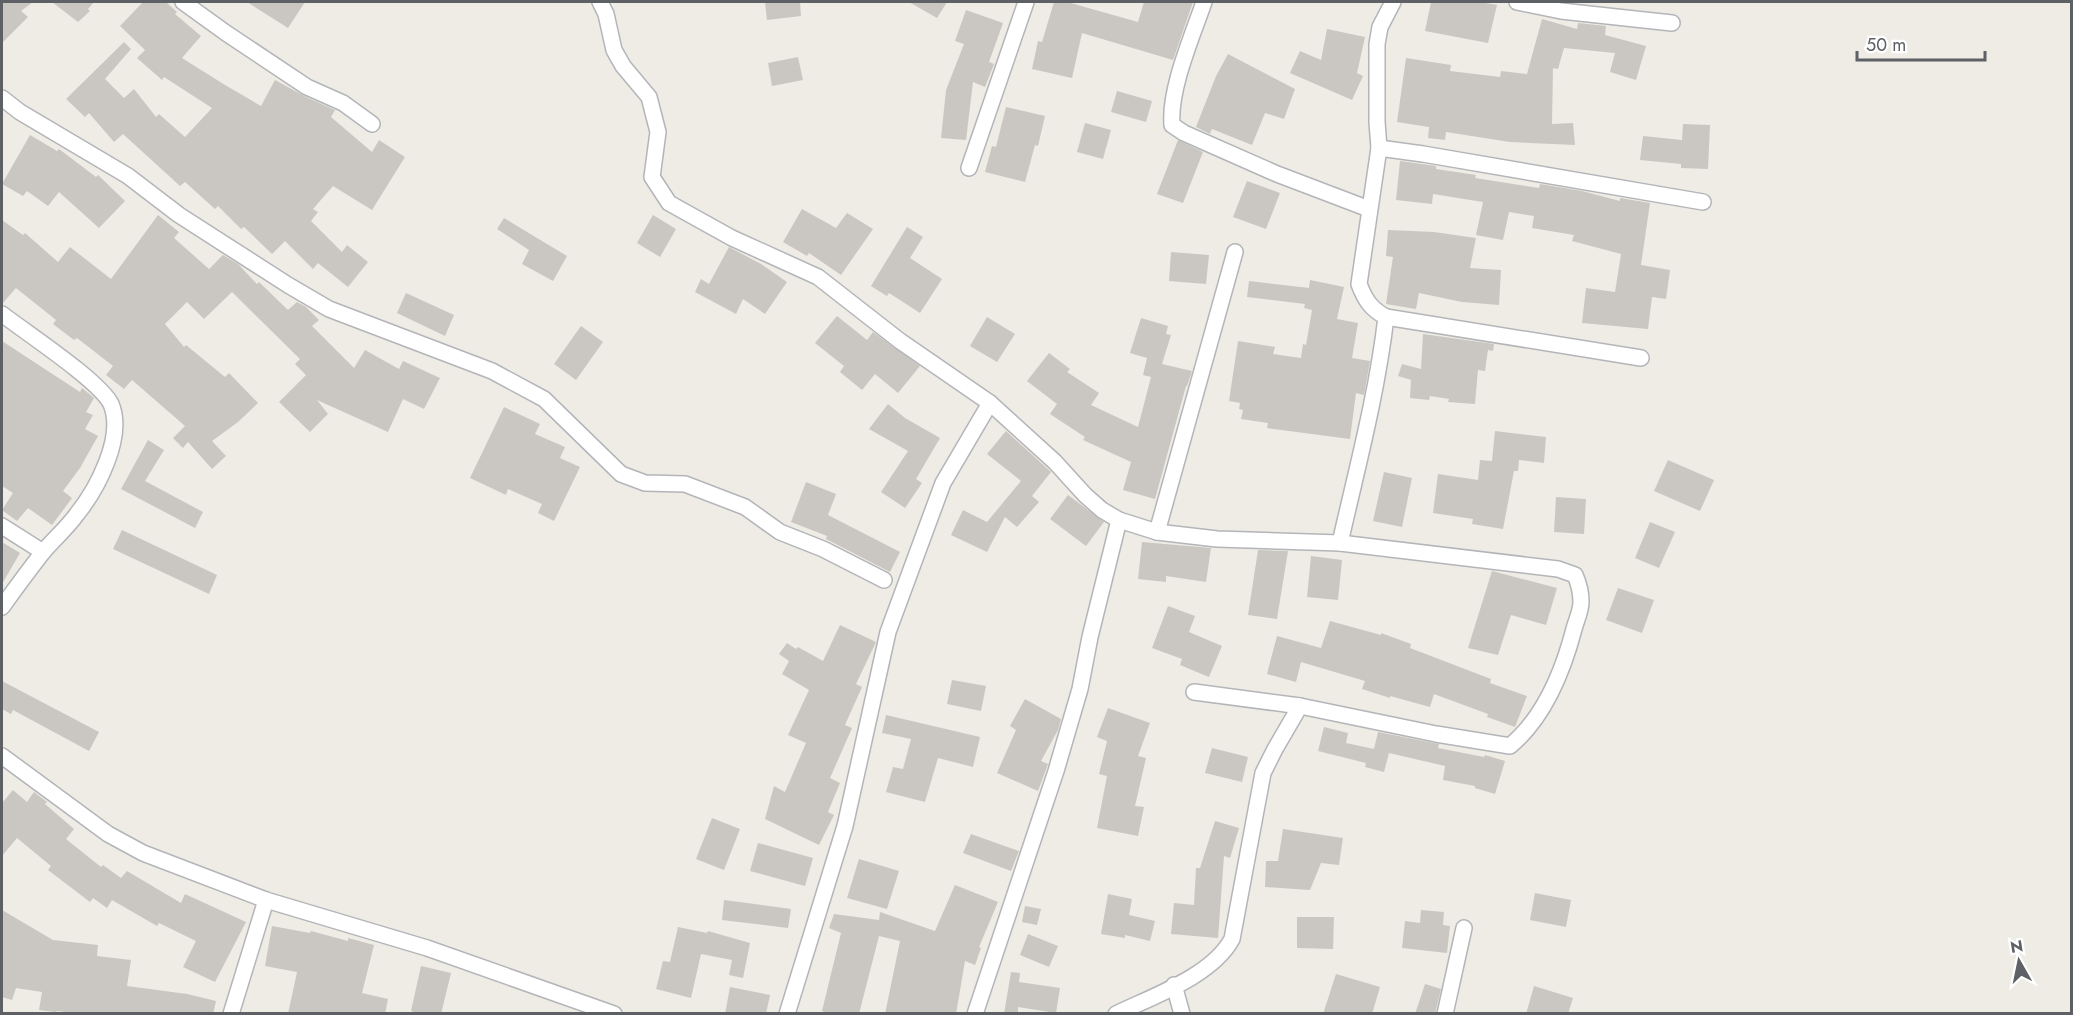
<svg xmlns="http://www.w3.org/2000/svg" width="2073" height="1015" viewBox="0 0 2073 1015" font-family="Jost,sans-serif">
  <style>
    .building { fill: #cac7c2 }
    .lines { fill: none; stroke-linecap: round; stroke-linejoin: round }
    .street-casing { stroke: #b3b5b9; stroke-width: 18 }
    .street { stroke: #fff; stroke-width: 15 }
  </style>
  <rect width="100%" height="100%" fill="#eeece5"/>
  <g class="building">
    <path d="M2 2H33L21 11 28 17 2 43Z"/>
    <path d="M52 2H94L88 9 90 11 78 22Z"/>
    <path d="M143 2H166L177 12 175 14 201 36 182 58 225 85 261 106 275 80 308 98 335 110 331 117 372 152 379 140 405 157 372 210 333 186 313 209 318 212 311 221 342 252 347 245 368 262 348 287 318 263 313 269 285 241 272 254 244 227 241 229 218 206 215 209 185 182 180 186 123 134 114 142 89 113 85 117 66 99 124 42 131 49 105 79 124 98 134 89 156 117 159 114 185 137 212 108 164 77 162 80 137 58 145 50 120 26Z"/>
    <path d="M247 2H305L288 28Z"/>
    <path d="M765 2H800L801 16 767 20Z"/>
    <path d="M909 2H947L937 18Z"/>
    <path d="M1054 2H1067L1138 22 1144 2H1193L1173 60 1082 33 1072 78 1032 69 1038 41 1042 42Z"/>
    <path d="M1431 2H1480L1497 5 1488 43 1425 31Z"/>
    <path d="M966 10 1003 23 989 62 994 64 985 87 973 82 966 140 941 138 946 90 964 44 955 41Z"/>
    <path d="M1542 19 1577 29 1578 23 1606 26 1605 35 1646 46 1636 80 1610 72 1615 53 1564 48 1558 69 1553 68 1552 124 1573 123 1575 145 1510 142 1446 132 1445 140 1428 138 1429 127 1397 122 1406 58 1451 65 1450 71 1500 77 1501 71 1527 74Z"/>
    <path d="M1327 29 1365 37 1357 73 1363 76 1352 100 1290 73 1300 51 1321 60Z"/>
    <path d="M1228 54 1295 89 1284 119 1265 113 1252 145 1212 129 1210 134 1196 127 1216 76Z"/>
    <path d="M798 57 803 80 772 86 768 63Z"/>
    <path d="M1117 91 1152 101 1146 122 1111 112Z"/>
    <path d="M1006 107 1045 116 1038 146 1035 145 1025 182 985 172 992 146 996 147Z"/>
    <path d="M1085 123 1111 130 1103 159 1077 152Z"/>
    <path d="M1683 124 1710 125 1708 169 1681 168V164L1640 160 1643 136 1682 140Z"/>
    <path d="M30 135 57 151 59 149 96 177 98 175 125 201 99 228 59 192 48 206 27 191 23 196 2 184Z"/>
    <path d="M1178 140 1203 152 1183 203 1157 194Z"/>
    <path d="M1400 161 1436 166V169L1476 175 1475 178 1539 188 1540 184 1582 191 1620 201V198L1650 203 1641 265 1670 270 1666 299 1652 297 1648 329 1582 323 1586 288 1615 292 1621 254 1572 241 1574 235 1532 228 1534 216 1509 212 1503 240 1476 235 1483 202 1433 194 1432 204 1396 200Z"/>
    <path d="M1247 181 1280 193 1266 229 1233 217Z"/>
    <path d="M802 209 836 228 847 213 873 229 841 275 809 253 807 256 783 242Z"/>
    <path d="M158 215 179 232 174 238 209 269 223 255 238 264 257 284 259 282 288 310 297 302 306 307 319 320 312 326 354 368 365 350 399 369 403 361 440 378 424 409 403 399 388 432 317 400 328 414 310 432 279 402 306 375 295 364 300 359 232 292 204 319 187 302 165 324 184 347 186 345 225 377 229 373 258 403 238 422 212 441 226 456 212 469 188 442 183 448 173 438 185 426 132 380 124 389 106 375 113 366 77 338 74 340 53 324 56 320 16 288 2 304V220L23 235 25 233 58 262 70 247 111 279Z"/>
    <path d="M653 215 676 229 660 257 637 243Z"/>
    <path d="M504 218 567 256 553 281 522 264 529 250 497 229Z"/>
    <path d="M907 227 923 237 910 258 942 279 920 313 889 293 887 296 871 286Z"/>
    <path d="M1388 230 1434 232 1476 238 1470 268 1501 270 1499 305 1462 302 1419 293 1416 309 1386 304 1393 257 1386 256Z"/>
    <path d="M729 247 761 264 787 282 765 314 743 299 736 314 695 292 701 279 709 284Z"/>
    <path d="M1171 252 1209 255 1206 284 1169 281Z"/>
    <path d="M1310 280 1344 287 1337 319 1358 323 1352 358 1370 361 1364 395 1356 393 1350 439 1267 428 1268 423 1241 419 1243 410 1239 409 1240 403 1229 401 1238 341 1275 347 1273 354 1301 358 1303 344 1306 345 1312 310 1304 308 1305 304 1247 297 1249 281 1309 288Z"/>
    <path d="M406 293 454 315 445 336 397 313Z"/>
    <path d="M837 316 867 340 873 332 920 366 898 393 875 374 862 390 840 372 844 366 815 343Z"/>
    <path d="M987 317 1015 334 997 362 970 346Z"/>
    <path d="M1141 318 1168 326 1166 334 1171 335 1162 364 1192 371 1187 386H1186L1155 499 1123 490 1131 462 1083 440 1085 437 1050 414 1057 404 1027 381 1049 353 1070 369 1067 372 1099 393 1091 405 1138 427 1151 377 1143 375 1147 358 1130 353Z"/>
    <path d="M581 326 603 342 576 380 554 364Z"/>
    <path d="M1423 334 1494 344 1493 351 1488 350 1485 371 1478 370 1475 404 1448 402 1449 399 1430 396 1429 400 1410 398 1411 380 1398 376 1402 364 1421 369Z"/>
    <path d="M2 341 80 392 82 388 94 398 86 412 93 415 85 429 98 436 80 468 63 491 72 498 52 525 28 508 17 521 2 510 13 493 2 486Z"/>
    <path d="M888 404 905 418 940 438 916 479 922 483 905 508 881 492 908 451 869 429Z"/>
    <path d="M504 407 540 424 535 434 565 447 560 458 580 467 554 521 538 513 542 504 508 489 506 495 470 478Z"/>
    <path d="M1006 431 1051 472 1032 496 1039 502 1017 527 1005 517 987 552 951 535 963 510 987 522 1021 481 987 454Z"/>
    <path d="M1495 431 1546 437 1544 463 1519 460 1518 471H1514L1503 529 1472 524 1473 519 1433 513 1438 474 1478 480 1480 460 1492 461Z"/>
    <path d="M148 440 164 450 145 481 203 512 195 528 121 489Z"/>
    <path d="M1668 460 1714 480 1700 511 1654 491Z"/>
    <path d="M1384 472 1412 478 1402 527 1373 521Z"/>
    <path d="M806 482 836 494 828 515 900 552 890 572 826 539 827 536 791 522Z"/>
    <path d="M1068 495 1104 522 1086 546 1050 519Z"/>
    <path d="M1556 497 1586 499 1584 534 1554 532Z"/>
    <path d="M1650 522 1675 532 1659 568 1635 558Z"/>
    <path d="M122 530 217 575 209 594 113 549Z"/>
    <path d="M2 542 20 553 2 584Z"/>
    <path d="M1142 542 1211 548 1206 582 1166 576V582L1138 579Z"/>
    <path d="M1258 550 1288 551 1277 619 1248 615Z"/>
    <path d="M1311 556 1342 560 1338 600 1307 597Z"/>
    <path d="M1492 571 1557 588 1546 625 1511 615 1498 655 1468 648Z"/>
    <path d="M1618 588 1654 600 1642 633 1606 620Z"/>
    <path d="M1168 606 1195 616 1189 632 1222 646 1209 677 1180 665 1182 659 1152 648Z"/>
    <path d="M1330 621 1381 635V633L1411 644 1410 648 1491 679 1490 683 1527 696 1515 727 1487 717 1488 714 1434 694 1430 707 1390 696V698L1362 689 1365 681 1301 662 1296 682 1267 674 1277 636 1321 648Z"/>
    <path d="M840 625 876 642 856 684 862 687 845 725 852 728 830 778 840 783 828 812 834 815 819 845 765 819 774 786 785 792 806 743 788 735 809 690 782 674 789 661 779 654 787 643 796 649 798 647 823 661Z"/>
    <path d="M952 680 986 686 981 711 947 704Z"/>
    <path d="M2 681 99 732 89 751 13 710 11 714 2 709Z"/>
    <path d="M1025 699 1061 719 1058 730 1041 761 1048 764 1038 791 997 773 1016 730 1010 726Z"/>
    <path d="M1108 708 1150 723 1138 756 1146 758 1135 806 1144 807 1138 836 1097 828 1107 776 1099 774 1107 741 1097 737Z"/>
    <path d="M886 715 980 737 973 767 938 758 925 802 886 792 893 767 903 769 911 739 882 733Z"/>
    <path d="M1324 727 1348 733 1346 743 1374 749 1378 732 1439 744 1438 748 1484 757 1485 755 1505 761 1495 794 1475 788V786L1443 780 1445 766 1389 753 1384 772 1365 767 1366 763 1318 751Z"/>
    <path d="M1212 748 1248 757 1242 782 1205 773Z"/>
    <path d="M13 790 27 802 34 792 47 802 45 804 74 829 66 839 101 867 103 865 121 878 127 871 181 903 185 894 246 922 215 982 183 967 196 941 159 923 157 926 112 900 107 908 93 898 90 902 48 870 51 866 17 838 2 856V803Z"/>
    <path d="M712 818 740 829 724 870 696 859Z"/>
    <path d="M1215 821 1239 828 1230 858 1224 856 1218 938 1171 934 1174 903 1194 905 1196 868H1200Z"/>
    <path d="M1283 829 1343 838 1339 865 1321 863 1310 890 1265 887 1266 861H1278Z"/>
    <path d="M971 834 1019 851 1011 871 963 853Z"/>
    <path d="M758 843 813 858 805 886 750 871Z"/>
    <path d="M859 859 899 871 887 909 847 898Z"/>
    <path d="M955 885 998 902 979 947 981 948 975 965 965 961 956 1014H885L900 941 879 936 859 1014H832L822 1011 841 933 829 928 834 914 879 920 880 912 935 931Z"/>
    <path d="M1535 893 1571 900 1566 927 1530 920Z"/>
    <path d="M1108 894 1132 899 1129 915 1155 921 1150 941 1125 935V938L1101 934Z"/>
    <path d="M724 900 791 909 788 928 722 920Z"/>
    <path d="M1025 906 1041 909 1037 925 1022 922Z"/>
    <path d="M2 910 53 940 98 945 97 956 131 960 127 986 187 994 216 1001 213 1014H82L57 1011 56 1012 39 1010 42 992 16 988 12 1000 2 997Z"/>
    <path d="M1421 910 1444 912 1443 925 1450 926 1447 953 1402 948 1405 921 1420 923Z"/>
    <path d="M1297 917H1334L1333 949 1297 948Z"/>
    <path d="M272 926 310 933 311 931 348 941V938L374 945 362 993 388 999 385 1014H288L297 972 265 966Z"/>
    <path d="M678 927 707 933 708 931 750 943 743 978 729 975 732 960 701 954 691 998 656 989 663 961 670 962Z"/>
    <path d="M1028 934 1058 946 1049 967 1020 955Z"/>
    <path d="M421 966 451 973 441 1014H421L411 1011Z"/>
    <path d="M1011 972 1020 973 1019 982 1060 988 1056 1013 1018 1007V1014H1004Z"/>
    <path d="M1336 974 1380 987 1372 1014H1323Z"/>
    <path d="M1425 984 1441 989 1435 1014H1415Z"/>
    <path d="M1534 986 1573 998 1568 1014H1526Z"/>
    <path d="M730 987 770 995 766 1014H725Z"/>
  </g>
  <g class="lines">
    <g class="street-casing">
      <g id="street">
        <path d="M183 2 226 33 307 87 343 103 372 124"/>
        <path d="M600 2 606 14 614 50 623 66 649 97 658 132 652 177 669 203 732 238 818 277 900 341 990 403 1055 462 1085 495 1102 510 1119 520 1157 532 1217 539 1340 543 1558 569 1575 575C1579 584 1581 593 1581 602 1581 611 1576 621 1574 629 1563 671 1545 717 1510 746L1436 734 1300 706 1194 692"/>
        <path d="M1204 2C1192 37 1169 89 1172 125L1184 133 1277 174 1369 209"/>
        <path d="M1517 2 1561 11 1672 23"/>
        <path d="M2 98 20 112 128 176 179 215 288 285 329 309 492 371 544 399 621 474 645 483 685 484 745 507 780 532 823 549 884 580"/>
        <path d="M1379 148 1423 154 1703 202"/>
        <path d="M969 168 1026 2"/>
        <path d="M2 314C25 332 100 381 111 404 125 437 97 489 77 514 67 528 54 539 43 552 29 570 15 589 2 607"/>
        <path d="M1386 317 1641 358"/>
        <path d="M2 526 43 552"/>
        <path d="M1157 532 1235 252"/>
        <path d="M1340 543C1357 468 1377 394 1386 317 1371 309 1365 300 1359 284L1379 148 1377 122V44L1380 27 1393 2"/>
        <path d="M2 756 108 834 143 853 266 900 427 948 614 1014"/>
        <path d="M1174 985 1182 1014"/>
        <path d="M231 1014 266 900"/>
        <path d="M787 1014 845 826 888 632 943 483 990 403"/>
        <path d="M975 1014 1056 771 1080 689 1090 637 1119 520"/>
        <path d="M1116 1014C1153 996 1212 976 1232 939L1263 773 1275 749 1300 706"/>
        <path d="M1445 1014 1464 928"/>
      </g>
    </g>
    <use href="#street" class="street"/>
  </g>
  <rect width="2073" height="1015" fill="none" stroke="#5d6064" stroke-width="6"/>
  <g transform="translate(2019 961) rotate(351)" stroke="#ffffff" stroke-width="4.5" paint-order="stroke">
  <path d="M0-4.5L10 22L0 15L-10 22Z" fill="#5d6064"/>
  <text y="-9" font-size="16" font-weight="bold" text-anchor="middle" fill="#5d6064">N</text>
  </g>
  <path d="M1857 51v9h128v-9" fill="none" stroke="#5d6064" stroke-width="3"/>
  <text x="1866" y="51" font-size="18" fill="#5d6064" stroke="#ffffff" stroke-width="4.5" paint-order="stroke">50 m</text>
</svg>
